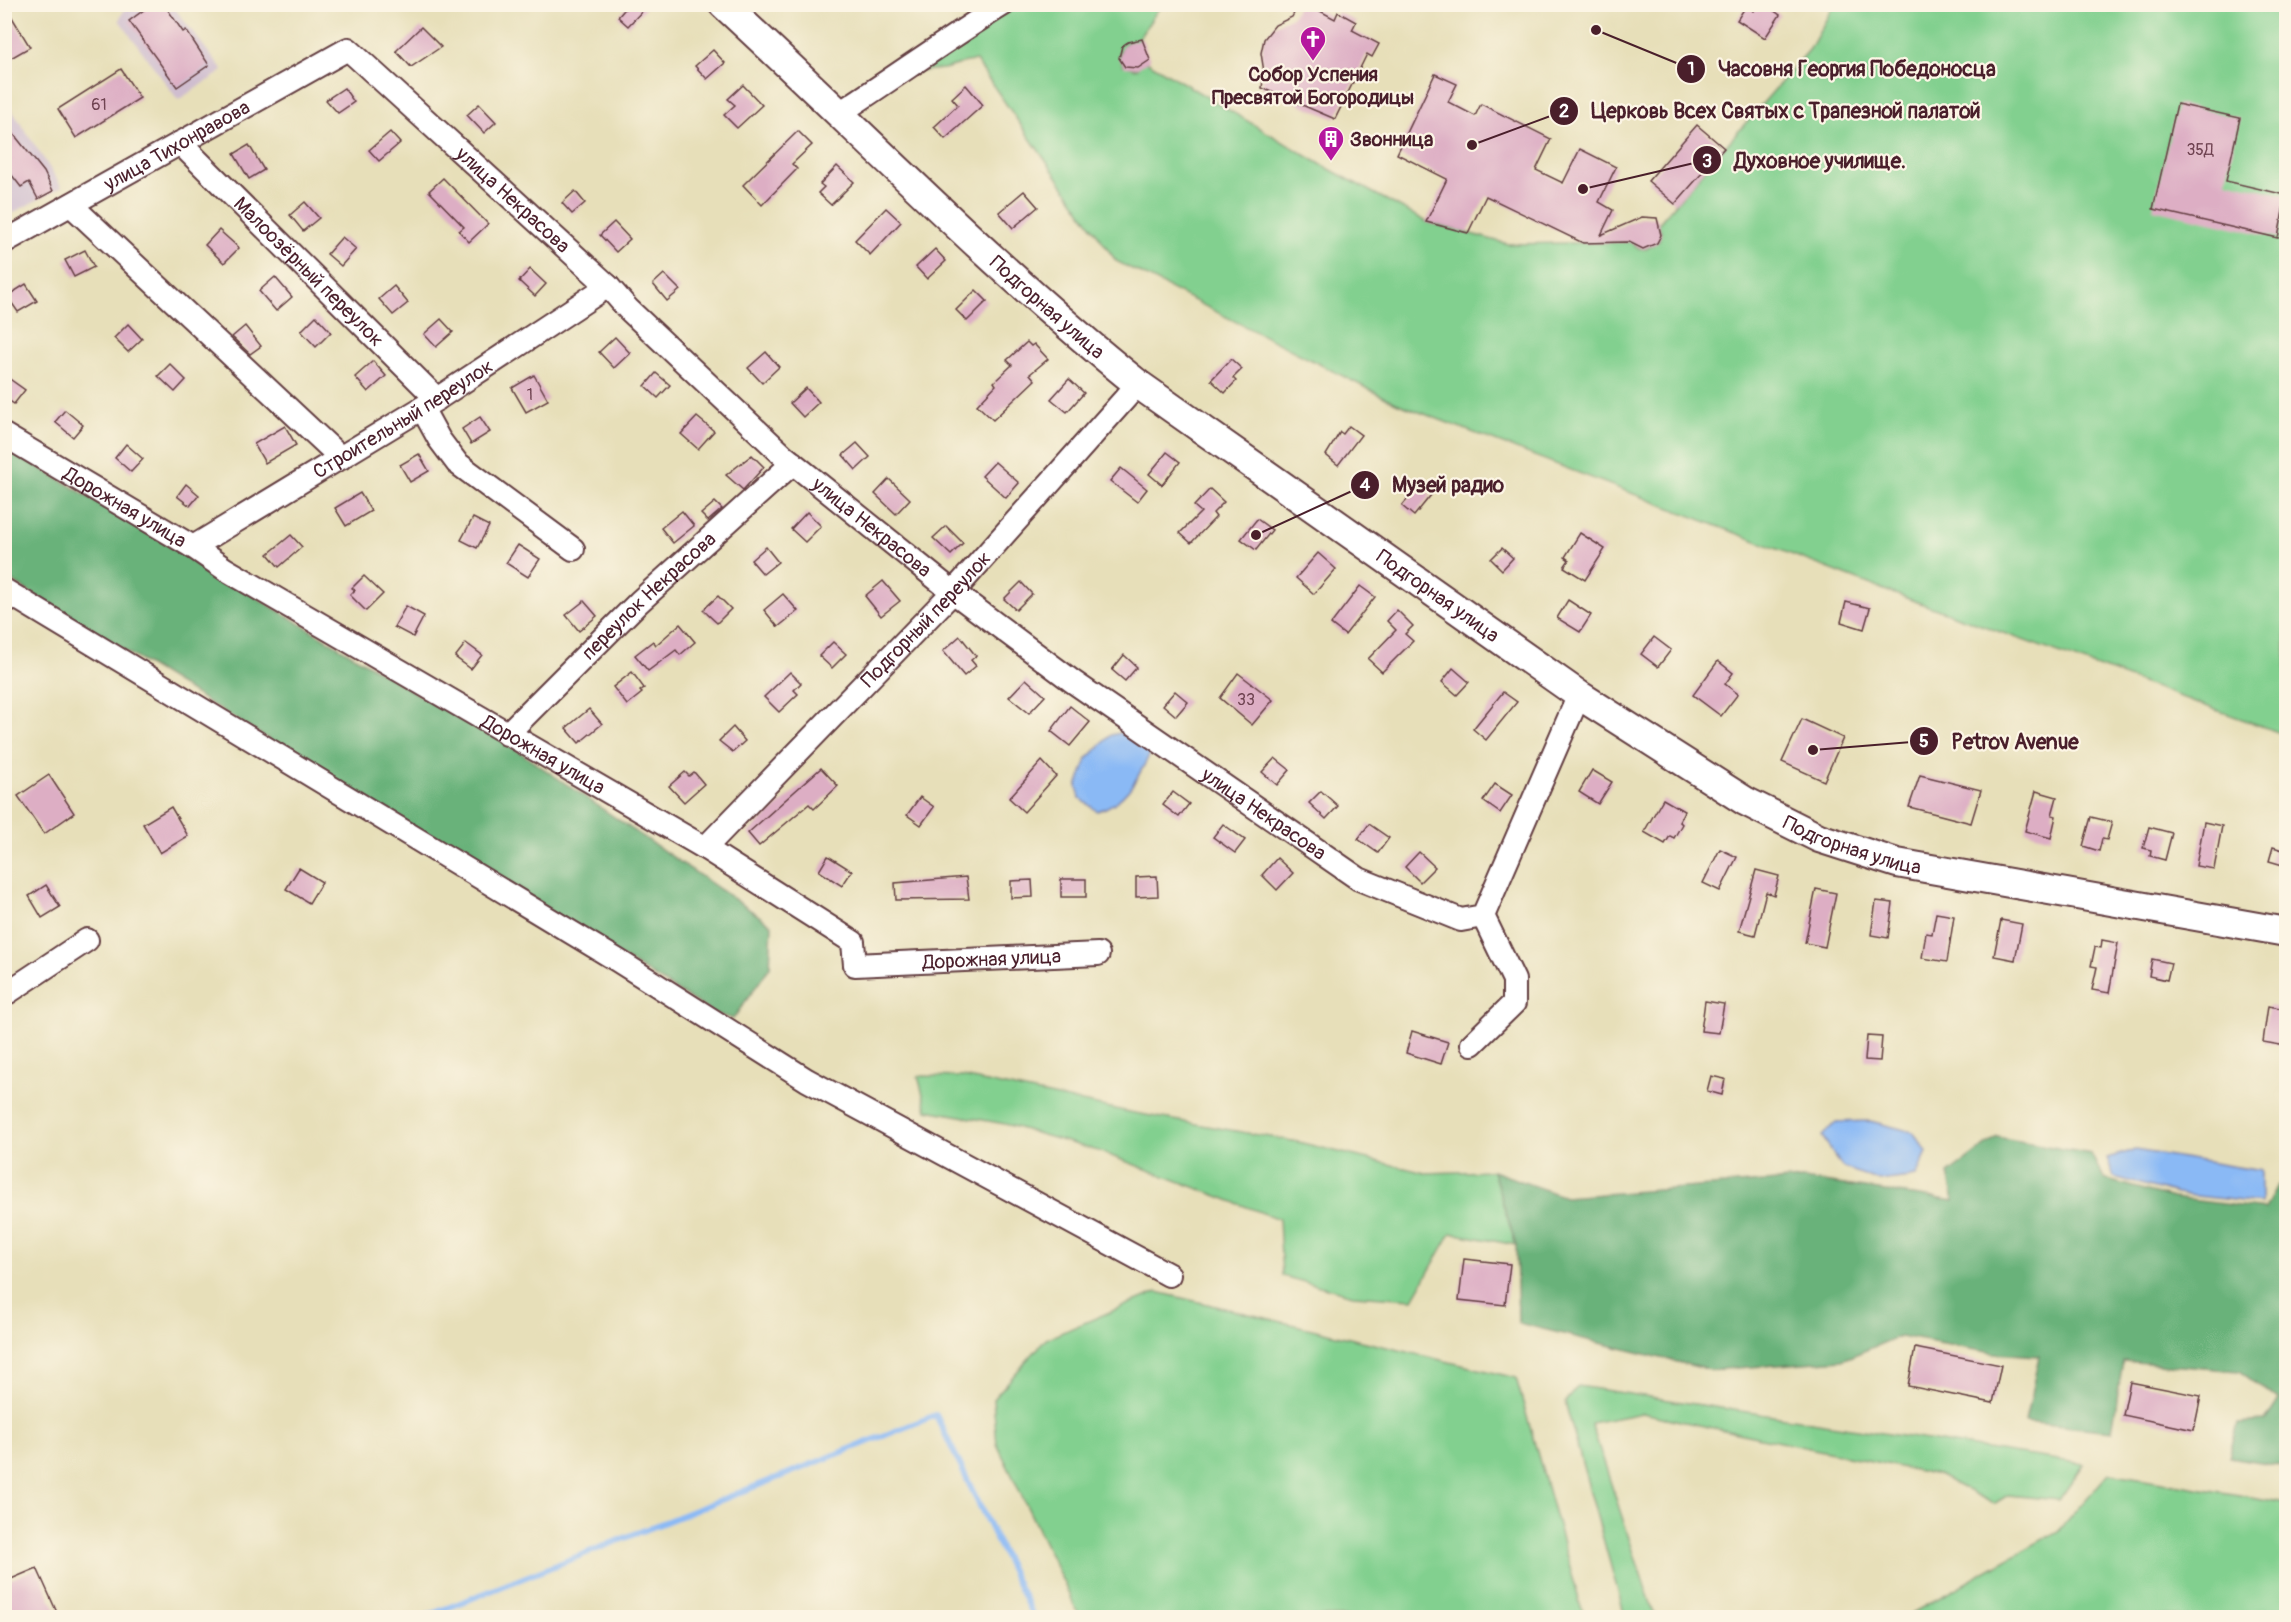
<svg xmlns="http://www.w3.org/2000/svg" width="2291" height="1622" viewBox="0 0 2291 1622" font-family="Pangolin,sans-serif">
  <style>
    .industrial { fill: #cfbdcf }
    .green { fill: #82d08f; stroke: #66785d; stroke-width: 1.5 }
    .forest { fill: #69b27a; stroke: #5a6852; stroke-width: 1.5 }
    .water { fill: #8ab9f5; stroke: #6a6c90; stroke-width: 1.5 }
    .lines { fill: none; stroke-linecap: round; stroke-linejoin: round }
    .stream { stroke: #8ab9f5; stroke-width: 6 }
    .building { fill: #ddaec4 }
    .minor-casing { stroke: #623c40; stroke-width: 26 }
    .major-casing { stroke: #623c40; stroke-width: 32 }
    .minor { stroke: #fff; stroke-width: 22 }
    .major { stroke: #fff; stroke-width: 28 }
    .labels { text-anchor: middle; stroke-width: 4.5; stroke-linejoin: round; paint-order: stroke }
    .number-label { font-size: 16px; fill: #6f4351 }
    .poi-label { font-size: 20px; font-weight: bold; fill: #4a1f2b; stroke: #fcf5e5 }
    .street-label { font-size: 20px; fill: #4a1f2b; stroke: #fcf5e5 }
    .leader { fill: none; stroke: #4a1f2b; stroke-width: 2 }
    .callout-dot { fill: #4a1f2b; stroke: #fcf5e5; stroke-width: 2 }
    .mark-label { font-size: 18px; text-anchor: middle; font-weight: bold; fill: #fff }
    .callout-label { font-size: 21px; text-anchor: middle; font-weight: bold; fill: #4a1f2b; stroke: #fcf5e5; stroke-width: 4.5; stroke-linejoin: round; paint-order: stroke }
  </style>
  <rect width="100%" height="100%" fill="#fcf5e5"/>
  <filter id="ink" filterUnits="userSpaceOnUse"><feTurbulence type="fractalNoise" baseFrequency=".0167" numOctaves="2"/><feDisplacementMap in="SourceGraphic" scale="12" xChannelSelector="R" yChannelSelector="G"/><feConvolveMatrix kernelMatrix="1 2 1 2 8 2 1 2 1" color-interpolation-filters="sRGB"/></filter>
  <filter id="wash" filterUnits="userSpaceOnUse"><feTurbulence type="fractalNoise" baseFrequency=".008" numOctaves="4" result="noise"/><feDisplacementMap in="SourceGraphic" scale="24" xChannelSelector="R" yChannelSelector="G"/><feGaussianBlur stdDeviation="1.35" result="paint"/><feColorMatrix in="noise" values="0 0 0 0 0 0 0 0 0 0 0 0 0 0 0 0 0 1.4 0 .05"/><feComposite in="paint" operator="in"/></filter>
  <g filter="url(#wash)">
    <rect width="100%" height="100%" fill="#e7dfb9"/>
    <g class="industrial">
      <path d="M127 5H172L223 71 178 100 119 20Z"/>
      <path d="M4 98 62 187 5 217H4Z"/>
    </g>
    <g class="green">
      <path d="M2273 4 2286 8V735L1895 594 1396 403 1116 261 976 61C962 61 955 67 943 69 930 70 918 71 905 74L1009 5H1161L1137 41C1126 40 1121 46 1119 55L1123 65 1136 69 1146 61 1322 165 1427 222 1508 244 1631 242 1637 248 1646 249 1659 241 1661 231 1658 224 1810 49 1834 5Z"/>
      <path d="M918 1076 963 1077 1129 1112 1298 1142 1425 1173 1493 1171 1516 1245 1451 1233 1413 1299 1353 1295 1282 1276 1279 1219 1098 1151 1005 1124 927 1110Z"/>
      <path d="M1157 1292 1516 1378 1584 1617H1080L997 1444 993 1399 1046 1339Z"/>
      <path d="M1578 1386 2084 1464 2059 1500 2008 1495 1994 1504 1938 1475 1642 1413 1591 1423 1655 1617H1625L1565 1402Z"/>
      <path d="M2109 1473 2286 1503V1617H1905L2058 1531Z"/>
    </g>
    <g class="forest">
      <path d="M4 446 434 704 496 736 772 925 770 967 733 1019 713 1013 5 577Z"/>
      <path d="M1997 1137 2091 1154 2104 1179 2173 1198 2265 1209 2277 1185 2286 1187V1466L2229 1457 2238 1423 2265 1421 2279 1400 2239 1371 2123 1361 2112 1431 2025 1422 2039 1356 1993 1353 1900 1336 1842 1360 1710 1370 1518 1323 1516 1245 1493 1171 1565 1197 1803 1179 1954 1201 1948 1174Z"/>
    </g>
    <g class="water">
      <path d="M1124 732 1138 737 1150 754C1137 779 1126 803 1097 811L1080 798 1077 786 1087 759 1111 735Z"/>
      <path d="M1870 1121 1913 1132 1927 1152 1916 1176 1880 1181 1842 1167 1822 1136 1836 1122Z"/>
      <path d="M2135 1150 2261 1171V1203L2177 1194 2114 1177 2107 1158Z"/>
    </g>
    <g class="lines">
      <g class="stream">
        <path d="M442 1610 446 1618"/>
        <path d="M422 1618 936 1415 1034 1618"/>
      </g>
    </g>
    <g id="blocks">
      <g class="building">
        <path d="M4 4 30 47 4 62Z"/>
        <path d="M152 4H164L183 32 186 30 209 65 177 87 129 21Z"/>
        <path d="M629 4H649L628 26 618 17Z"/>
        <path d="M1299 4H1307L1335 19 1338 12 1356 22 1352 30 1379 44 1372 57 1367 54 1335 119 1262 88 1264 72 1261 53 1264 39 1275 25 1292 17Z"/>
        <path d="M1758 4H1764L1780 15 1765 38 1737 20 1746 6 1754 11Z"/>
        <path d="M421 27 441 47 411 67 396 51Z"/>
        <path d="M1142 39 1150 60 1138 68 1125 67 1119 58 1122 46 1128 42Z"/>
        <path d="M713 50 725 63 707 79 695 66Z"/>
        <path d="M121 69 140 98 76 138 58 109Z"/>
        <path d="M1435 74 1457 84 1448 102 1475 116 1481 104 1551 139 1536 170 1563 183 1580 149 1616 167 1599 202 1613 210 1601 235 1642 217 1657 218 1661 235 1657 243 1643 249 1629 242 1583 243 1486 196 1468 233 1426 222 1447 179 1397 154Z"/>
        <path d="M743 85 762 105 737 128 724 115 735 105 728 99Z"/>
        <path d="M966 85 983 105 945 139 934 127 958 105 952 98Z"/>
        <path d="M344 88 354 102 338 113 326 100Z"/>
        <path d="M479 104 496 122 484 133 467 115Z"/>
        <path d="M2177 104 2240 118 2226 181 2286 195 2278 238 2153 209Z"/>
        <path d="M4 122 44 172 53 191 38 199 29 182 21 187 4 165Z"/>
        <path d="M1697 125 1724 148 1675 204 1648 181Z"/>
        <path d="M798 131 812 145 792 164 797 169 762 205 743 185Z"/>
        <path d="M390 132 400 143 379 161 369 150Z"/>
        <path d="M249 145 264 170 249 179 234 154Z"/>
        <path d="M837 166 854 182 831 205 818 193 824 187 820 184Z"/>
        <path d="M443 178 488 224 469 242 459 231 464 227 429 191Z"/>
        <path d="M575 191 585 203 572 214 562 203Z"/>
        <path d="M1024 191 1038 207 1013 228 999 212Z"/>
        <path d="M305 202 319 218 303 231 290 215Z"/>
        <path d="M886 208 901 222 870 255 855 240Z"/>
        <path d="M614 222 630 239 616 252 600 235Z"/>
        <path d="M219 230 239 248 224 263 205 245Z"/>
        <path d="M342 237 356 249 341 266 327 254Z"/>
        <path d="M935 249 946 261 927 279 916 267Z"/>
        <path d="M85 250 94 267 74 277 65 260Z"/>
        <path d="M530 269 546 284 535 296 519 281Z"/>
        <path d="M664 274 680 290 667 301 653 284Z"/>
        <path d="M275 277 292 297 276 311 259 291Z"/>
        <path d="M26 284 37 301 18 312 7 296Z"/>
        <path d="M394 286 408 303 393 315 379 299Z"/>
        <path d="M976 290 987 301 967 321 956 310Z"/>
        <path d="M316 316 331 332 316 347 301 331Z"/>
        <path d="M441 319 453 332 436 347 424 334Z"/>
        <path d="M128 324 142 339 128 352 114 338Z"/>
        <path d="M245 326 261 346 250 354 232 337Z"/>
        <path d="M615 337 630 353 614 368 599 352Z"/>
        <path d="M1027 342 1031 346 1034 344 1048 359 1030 374 1035 380 993 420 977 405 996 385 994 382 1012 365 1007 360Z"/>
        <path d="M766 352 779 367 762 383 748 368Z"/>
        <path d="M1231 359 1242 369 1233 378 1236 381 1225 393 1211 380Z"/>
        <path d="M373 361 386 376 368 392 355 377Z"/>
        <path d="M170 364 186 380 175 392 158 376Z"/>
        <path d="M656 373 670 385 658 398 645 386Z"/>
        <path d="M4 375 25 390 14 404 4 397Z"/>
        <path d="M534 375 548 400 526 412 512 388Z"/>
        <path d="M1069 379 1084 393 1067 412 1051 399Z"/>
        <path d="M806 388 819 402 803 417 790 403Z"/>
        <path d="M65 410 83 425 73 437 55 422Z"/>
        <path d="M480 417 490 432 471 444 462 429Z"/>
        <path d="M697 417 714 431 698 449 681 434Z"/>
        <path d="M285 426 296 445 265 463 254 444Z"/>
        <path d="M1349 426 1361 435 1338 465 1326 455 1340 432 1343 434Z"/>
        <path d="M857 443 870 457 856 470 843 455Z"/>
        <path d="M126 444 143 459 131 472 115 458Z"/>
        <path d="M1167 452 1180 462 1162 485 1149 474Z"/>
        <path d="M419 454 429 471 410 482 400 465Z"/>
        <path d="M752 455 764 467 743 490 726 475Z"/>
        <path d="M995 462 1019 483 1006 498 982 476Z"/>
        <path d="M1121 468 1147 489 1137 502 1110 481Z"/>
        <path d="M889 479 910 499 896 514 875 494Z"/>
        <path d="M186 484 199 495 190 506 177 496Z"/>
        <path d="M1419 485 1431 495 1414 516 1402 506Z"/>
        <path d="M1210 489 1224 502 1213 513 1216 517 1191 543 1180 533 1201 512 1194 506Z"/>
        <path d="M360 493 371 511 346 526 335 508Z"/>
        <path d="M715 502 722 509 708 521 701 514Z"/>
        <path d="M682 511 694 526 673 543 661 528Z"/>
        <path d="M807 512 821 526 805 542 791 529Z"/>
        <path d="M473 518 489 526 477 548 461 540Z"/>
        <path d="M1257 519 1272 530 1256 550 1241 539Z"/>
        <path d="M946 526 963 543 951 555 933 538Z"/>
        <path d="M1580 533 1605 549 1585 580 1564 567 1569 560 1565 557Z"/>
        <path d="M291 535 302 547 279 567 268 554Z"/>
        <path d="M518 545 540 559 528 577 506 563Z"/>
        <path d="M766 547 778 562 763 574 751 560Z"/>
        <path d="M1502 548 1513 558 1502 570 1491 559Z"/>
        <path d="M1318 553 1336 569 1314 594 1296 578Z"/>
        <path d="M364 576 383 594 366 611 350 595 355 590 352 588Z"/>
        <path d="M883 581 900 601 881 616 865 596Z"/>
        <path d="M1021 582 1032 594 1016 610 1004 599Z"/>
        <path d="M1360 586 1375 597 1345 635 1331 624Z"/>
        <path d="M783 594 798 611 778 627 764 610Z"/>
        <path d="M718 596 731 609 717 623 703 610Z"/>
        <path d="M1568 600 1591 615 1580 632 1557 618Z"/>
        <path d="M584 601 597 616 579 631 566 615Z"/>
        <path d="M1846 602 1870 608 1864 629 1841 622Z"/>
        <path d="M406 606 424 616 413 637 394 627Z"/>
        <path d="M1397 610 1413 626 1405 634 1413 641 1382 672 1368 659 1396 630 1387 621Z"/>
        <path d="M680 624 695 642 680 655 676 650 648 671 635 655 653 641 656 645Z"/>
        <path d="M960 636 976 656 971 660 976 666 964 676 943 651Z"/>
        <path d="M1654 637 1671 650 1658 667 1641 654Z"/>
        <path d="M833 642 846 654 832 668 819 656Z"/>
        <path d="M466 643 482 655 471 669 455 657Z"/>
        <path d="M1124 655 1137 667 1125 681 1112 670Z"/>
        <path d="M1718 661 1733 673 1725 684 1738 694 1721 716 1693 695Z"/>
        <path d="M1453 668 1469 682 1457 695 1442 682Z"/>
        <path d="M632 672 644 688 640 691 642 693 627 705 613 687Z"/>
        <path d="M790 672 801 683 794 690 798 694 779 712 764 697Z"/>
        <path d="M1238 673 1273 700 1252 725 1220 698Z"/>
        <path d="M1026 679 1045 696 1029 713 1009 697Z"/>
        <path d="M1175 691 1188 702 1176 716 1163 705Z"/>
        <path d="M1503 692 1517 702 1486 740 1473 729Z"/>
        <path d="M1070 706 1090 722 1070 746 1051 731Z"/>
        <path d="M589 709 602 724 579 743 566 728Z"/>
        <path d="M1802 719 1843 738 1824 781 1782 762Z"/>
        <path d="M733 727 745 741 733 752 719 741Z"/>
        <path d="M1275 758 1290 770 1277 785 1262 772Z"/>
        <path d="M1042 761 1056 776 1024 812 1009 798Z"/>
        <path d="M821 768 838 786 814 809 809 804 759 846 748 833Z"/>
        <path d="M1592 770 1612 782 1598 804 1579 792Z"/>
        <path d="M685 772 689 776 694 772 704 784 684 802 669 786Z"/>
        <path d="M49 775 74 813 44 834 18 796Z"/>
        <path d="M1920 775 1981 790 1971 823 1909 807Z"/>
        <path d="M1495 784 1512 795 1500 813 1483 801Z"/>
        <path d="M1321 791 1338 806 1326 819 1309 803Z"/>
        <path d="M2036 791 2057 797 2052 815 2056 816 2051 838 2025 831Z"/>
        <path d="M1173 792 1189 804 1179 817 1163 805Z"/>
        <path d="M920 797 934 807 921 825 907 815Z"/>
        <path d="M1663 799 1684 811 1679 821 1682 824 1674 838 1670 836 1665 844 1644 832Z"/>
        <path d="M171 807 188 836 160 853 143 824Z"/>
        <path d="M2091 817 2112 822 2107 840 2102 839 2099 851 2083 846Z"/>
        <path d="M2204 822 2222 826 2214 869 2196 866Z"/>
        <path d="M1223 824 1245 840 1235 853 1213 837Z"/>
        <path d="M1369 824 1389 838 1378 853 1358 839Z"/>
        <path d="M2149 827 2172 833 2165 860 2150 856 2151 850 2143 848Z"/>
        <path d="M2273 847 2286 851V866L2269 861Z"/>
        <path d="M1720 849 1737 857 1720 891 1703 883Z"/>
        <path d="M1419 852 1435 867 1420 882 1405 867Z"/>
        <path d="M828 856 852 871 842 886 819 871Z"/>
        <path d="M1277 858 1293 873 1277 890 1262 875Z"/>
        <path d="M299 868 322 882 309 903 286 889Z"/>
        <path d="M1756 870 1779 876 1774 895 1766 892 1755 935 1739 931Z"/>
        <path d="M1157 876 1158 896 1136 897V877Z"/>
        <path d="M966 877 969 899 896 900 895 883Z"/>
        <rect x="1061" y="879" width="25" height="18"/>
        <path d="M1032 880 1033 897 1011 898V881Z"/>
        <path d="M46 885 60 907 42 918 29 896Z"/>
        <path d="M1816 889 1836 893 1825 947 1805 943Z"/>
        <path d="M1876 901 1893 903 1888 938 1871 935Z"/>
        <path d="M1936 913 1954 916 1947 962 1922 958 1926 933 1932 934Z"/>
        <path d="M2001 920 2022 924 2015 960 1994 956Z"/>
        <path d="M2102 940 2118 943 2109 993 2092 990 2097 967 2091 966 2095 947 2101 948Z"/>
        <path d="M2152 959 2171 963 2167 980 2149 976Z"/>
        <path d="M1705 1001 1724 1004 1719 1033 1701 1031Z"/>
        <path d="M2268 1006 2286 1009V1046L2263 1042Z"/>
        <path d="M1412 1031 1448 1042 1441 1064 1406 1053Z"/>
        <path d="M1867 1036 1882 1037 1880 1061 1865 1060Z"/>
        <path d="M1711 1076 1725 1079 1722 1095 1707 1091Z"/>
        <path d="M1464 1259 1510 1264 1505 1305 1459 1300Z"/>
        <path d="M1915 1348 2001 1365 1993 1403 1908 1386Z"/>
        <path d="M2130 1382 2201 1396 2194 1430 2123 1415Z"/>
        <path d="M37 1568 59 1617H4V1582Z"/>
      </g>
    </g>
  </g>
  <g filter="url(#ink)">
    <use href="#blocks" fill-opacity="0" stroke="#623c40" stroke-width="1.5"/>
    <g class="lines">
      <g class="minor-casing">
        <g id="minor">
          <path d="M838 114C894 78 947 39 1004 4"/>
          <path id="s1" d="M180 143 437 399"/>
          <path d="M71 205 341 458"/>
          <path id="s2" d="M4 242 348 49 608 286 628 309 784 456 953 592 1072 681 1359 879 1461 920 1483 916 1579 695"/>
          <path d="M422 408 439 439 457 463 573 549"/>
          <path id="s3" d="M4 435 193 547 225 569 705 848 853 942 855 965 1098 954"/>
          <path id="s4" d="M193 547 437 399 608 286"/>
          <path d="M4 590 617 960 807 1080 1169 1275"/>
          <path id="s5" d="M507 734 639 602 793 463"/>
          <path id="s6" d="M705 848 953 592 1138 384"/>
          <path d="M4 995 87 940"/>
          <path d="M1472 1044 1514 1003V980L1483 916"/>
        </g>
      </g>
      <g class="major-casing">
        <g id="major">
          <path id="s7" d="M723 4C861 131 992 267 1138 384L1579 695 1745 801 1819 838 1897 863 2286 932"/>
        </g>
      </g>
      <use href="#minor" class="minor"/>
      <use href="#major" class="major"/>
    </g>
  </g>
  <defs>
    <g id="church-pin" transform="scale(1.35)"><path d="M0 17L-7.5 6A9.5 9.5 0 1 1 7.5 6Z" fill="#b5179e" stroke="#fcf5e5"/><path d="M-1.2-6h2.4v3.5h3.3v2.4h-3.3V6h-2.4V-.1h-3.3v-2.4h3.3Z" fill="#fff"/></g>
    <g id="building-pin" transform="scale(1.35)"><path d="M0 17L-7.5 6A9.5 9.5 0 1 1 7.5 6Z" fill="#b5179e" stroke="#fcf5e5"/><path d="M-4-6H4V6H1V3H-1V6H-4ZM-2.5-4.3h1.7v1.8h-1.7ZM.8-4.3h1.7v1.8H.8ZM-2.5-1h1.7V.8h-1.7ZM.8-1h1.7V.8H.8Z" fill="#fff"/></g>
  </defs>
  <g fill-rule="evenodd">
    <use href="#church-pin" x="1313" y="39"/>
    <use href="#building-pin" x="1331" y="139"/>
  </g>
  <g class="labels">
    <g class="number-label">
      <text x="99" y="110">61</text>
      <text x="2200" y="155">35Д</text>
      <text x="530" y="400">1</text>
      <text x="1246" y="705">33</text>
    </g>
    <g class="poi-label">
      <text x="1313" y="81">Собор Успения<tspan x="1313" dy="23">Пресвятой Богородицы</tspan></text>
      <text x="1350" y="146" text-anchor="start">Звонница</text>
    </g>
    <g class="street-label">
      <text dy="7" stroke="none"><textPath href="#s2" startOffset="198">улица Тихонравова</textPath></text>
      <text dy="7" stroke="none"><textPath href="#s2" startOffset="618">улица Некрасова</textPath></text>
      <text dy="7" stroke="none"><textPath href="#s1" startOffset="182">Малоозёрный переулок</textPath></text>
      <text dy="7" stroke="none"><textPath href="#s7" startOffset="444">Подгорная улица</textPath></text>
      <text dy="7" stroke="none"><textPath href="#s4" startOffset="246">Строительный переулок</textPath></text>
      <text dy="7" stroke="none"><textPath href="#s3" startOffset="141">Дорожная улица</textPath></text>
      <text dy="7" stroke="none"><textPath href="#s2" startOffset="1104">улица Некрасова</textPath></text>
      <text dy="7" stroke="none"><textPath href="#s5" startOffset="198">переулок Некрасова</textPath></text>
      <text dy="7" stroke="none"><textPath href="#s7" startOffset="930">Подгорная улица</textPath></text>
      <text dy="7" stroke="none"><textPath href="#s6" startOffset="318">Подгорный переулок</textPath></text>
      <text dy="7" stroke="none"><textPath href="#s3" startOffset="627">Дорожная улица</textPath></text>
      <text dy="7" stroke="none"><textPath href="#s2" startOffset="1590">улица Некрасова</textPath></text>
      <text dy="7" stroke="none"><textPath href="#s7" startOffset="1416">Подгорная улица</textPath></text>
      <text dy="7" stroke="none"><textPath href="#s3" startOffset="1149">Дорожная улица</textPath></text>
    </g>
  </g>
  <path class="leader" d="M1596 30L1691 69M1472 145L1564 111M1583 189L1707 160M1256 535L1365 485M1813 750L1924 741"/>
  <g class="callout-dot">
    <circle cx="1596" cy="30" r="6"/>
    <circle cx="1472" cy="145" r="6"/>
    <circle cx="1583" cy="189" r="6"/>
    <circle cx="1256" cy="535" r="6"/>
    <circle cx="1813" cy="750" r="6"/>
    <circle cx="1691" cy="69" r="15"/>
    <circle cx="1564" cy="111" r="15"/>
    <circle cx="1707" cy="160" r="15"/>
    <circle cx="1365" cy="485" r="15"/>
    <circle cx="1924" cy="741" r="15"/>
  </g>
  <g class="mark-label">
    <text x="1691" y="75">1</text>
    <text x="1564" y="117">2</text>
    <text x="1707" y="167">3</text>
    <text x="1365" y="491">4</text>
    <text x="1924" y="747">5</text>
  </g>
  <g class="callout-label">
    <text x="1857" y="76">Часовня Георгия Победоносца</text>
    <text x="1786" y="118">Церковь Всех Святых с Трапезной палатой</text>
    <text x="1820" y="168">Духовное училище.</text>
    <text x="1448" y="492">Музей радио</text>
    <text x="2015" y="749">Petrov Avenue</text>
  </g>
  <rect width="2291" height="1622" fill="none" stroke="#fcf5e5" stroke-width="24"/>
</svg>
